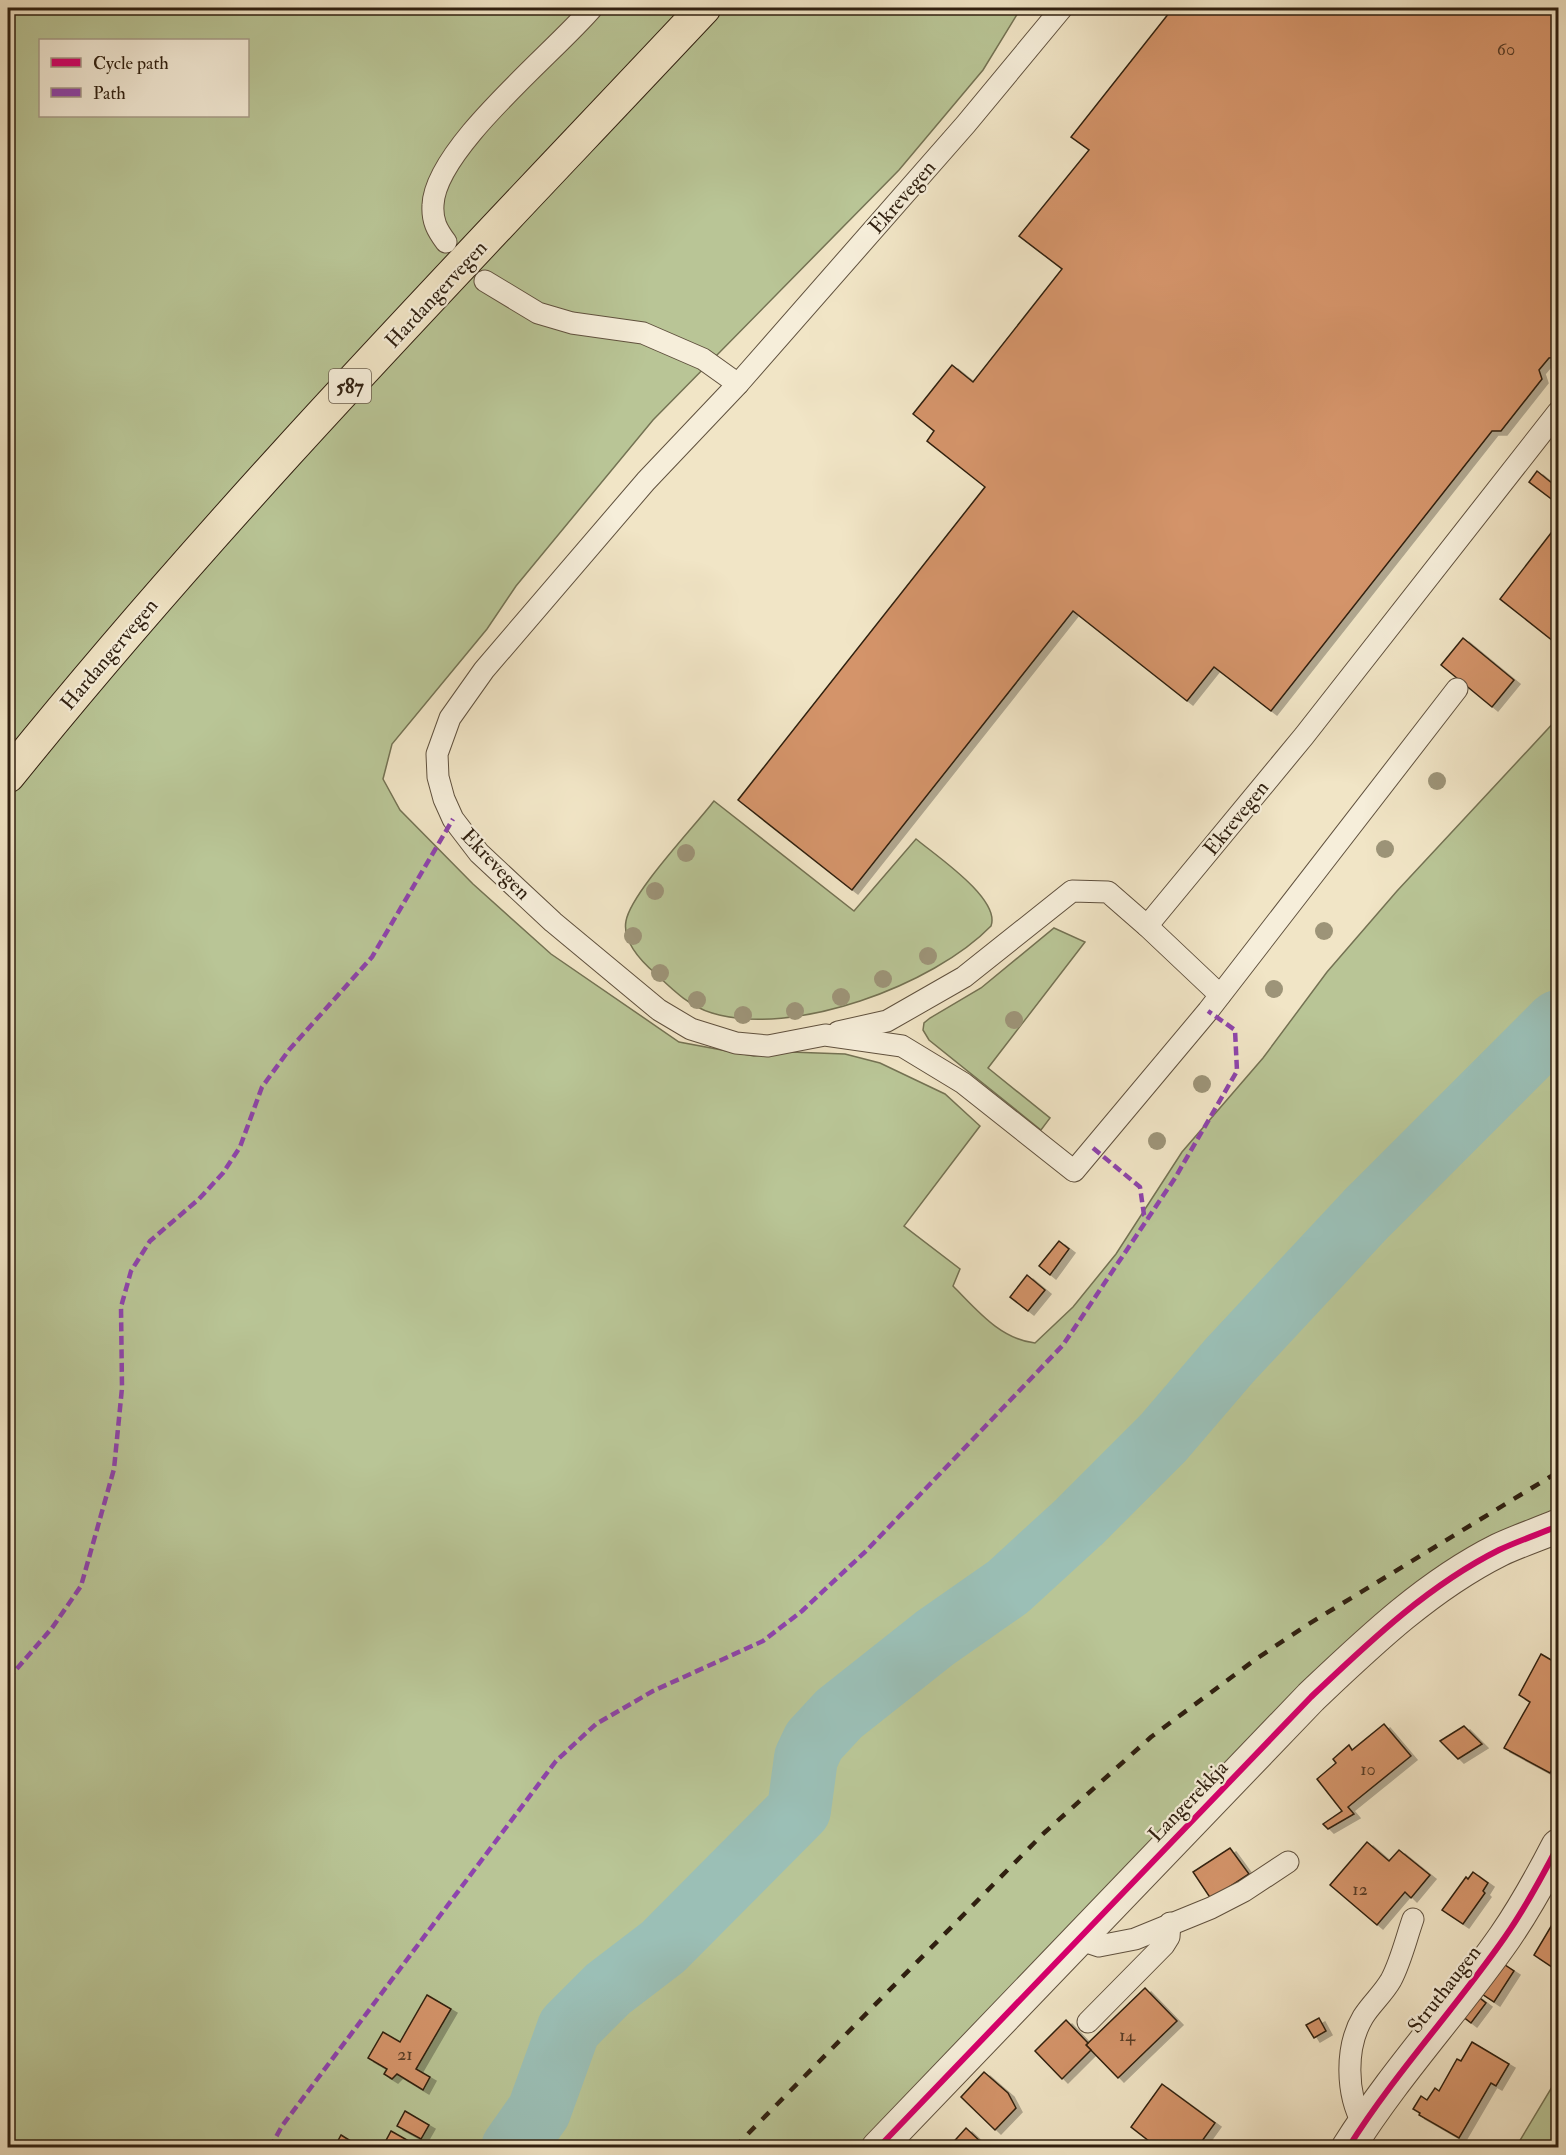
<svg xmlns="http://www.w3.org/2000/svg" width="1566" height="2155" viewBox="0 0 1566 2155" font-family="'IM FELL Double Pica',serif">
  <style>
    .green { fill: #b9c596; stroke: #747253; stroke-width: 1.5; fill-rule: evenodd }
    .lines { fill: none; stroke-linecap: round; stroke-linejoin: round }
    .river { stroke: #9bbfb6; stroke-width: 64 }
    .building { fill: #d4946a; stroke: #302010; stroke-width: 1.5; filter: url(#shadow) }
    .lane-casing { stroke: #60513e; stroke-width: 23 }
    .street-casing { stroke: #60513e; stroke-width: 35 }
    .primary-casing { stroke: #302010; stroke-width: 35 }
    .lane { stroke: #f6eeda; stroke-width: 21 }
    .street { stroke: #f6eeda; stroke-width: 33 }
    .primary { stroke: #f1e5c6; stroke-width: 33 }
    .rail { stroke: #302010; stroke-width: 4.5; stroke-dasharray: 10 10; stroke-linecap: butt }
    .quiet { stroke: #8e44ad; stroke-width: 4.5; stroke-dasharray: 9 4.5; stroke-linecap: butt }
    .cycleway-casing { stroke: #f6eeda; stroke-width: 10 }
    .cycleway { stroke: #d6006c; stroke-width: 6 }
    .tree { fill: #9d9478 }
    .labels { text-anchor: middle; stroke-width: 4.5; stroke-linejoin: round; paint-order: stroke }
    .number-label { font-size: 18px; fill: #593d26 }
    .shield { fill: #f6eeda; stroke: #6b5e4d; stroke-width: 1.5 }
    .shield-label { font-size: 20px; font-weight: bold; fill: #302010 }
    .street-label { font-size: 21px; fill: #302010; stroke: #f6eeda }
  </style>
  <defs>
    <filter id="shadow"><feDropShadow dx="6" dy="4" stdDeviation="0" flood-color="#0004"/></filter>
  </defs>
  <rect width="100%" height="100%" fill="#f1e5c6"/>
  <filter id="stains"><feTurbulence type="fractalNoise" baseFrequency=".00333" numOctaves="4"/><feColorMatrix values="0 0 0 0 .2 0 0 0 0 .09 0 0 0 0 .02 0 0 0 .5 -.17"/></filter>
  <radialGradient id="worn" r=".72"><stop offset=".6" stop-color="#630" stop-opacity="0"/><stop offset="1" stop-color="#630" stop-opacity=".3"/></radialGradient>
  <g class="green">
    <path d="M8 8H1021L983 70 899 170 653 420 516 586 487 629 392 744 383 779 400 810 473 884 551 954 679 1042 754 1056 790 1052 845 1054 880 1063 945 1094 980 1126 904 1226 960 1269 953 1286C977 1310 1000 1339 1035 1343L1073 1307 1116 1254 1182 1152 1263 1058 1327 972 1397 891 1558 718V1526L1449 1580 878 2147 8 2148ZM40 40H248V116H40Z"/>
    <path d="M714 801 854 911 916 839C935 855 1001 899 991 926 934 985 792 1038 712 1013 689 1006 673 990 656 974 642 962 622 942 626 921 631 893 694 827 714 801Z"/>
    <path d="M1054 928 1085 942 988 1068 1050 1118 1041 1130 929 1040 923 1030 924 1023 930 1018 981 988Z"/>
    <path d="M1558 2077V2147H1516Z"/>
  </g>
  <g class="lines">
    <path class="river" d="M513 2148 539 2111 569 2028 608 1989 663 1947 799 1810 806 1758 814 1741 839 1714 935 1638 1008 1587 1079 1522 1163 1438 1229 1361 1366 1214 1558 1022"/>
  </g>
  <g class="building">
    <path d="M1173 8H1558V357L1549 358 1539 370 1542 379 1501 431H1492L1271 711 1214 667 1187 701 1073 611 852 890 738 800 985 487 927 441 934 431 913 414 952 365 973 382 1062 269 1019 236 1089 150 1071 137Z"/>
    <path d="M1537 471 1558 488V504L1529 482Z"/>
    <path d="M1558 524V645L1500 599Z"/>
    <path d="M1463 638 1514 680 1492 707 1441 665Z"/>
    <path d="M1059 1241 1069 1249 1050 1275 1039 1266Z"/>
    <path d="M1027 1275 1045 1290 1028 1311 1010 1297Z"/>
    <path d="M1541 1654 1558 1664V1758L1550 1773 1504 1748 1530 1702 1519 1695Z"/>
    <path d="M1384 1724 1411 1756 1348 1807 1354 1814 1328 1829 1323 1824 1342 1811 1317 1779 1336 1763 1333 1759 1349 1745 1352 1750Z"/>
    <path d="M1464 1726 1482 1744 1458 1759 1440 1741Z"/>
    <path d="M1367 1842 1389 1861 1399 1850 1430 1875 1411 1898 1405 1892 1377 1925 1330 1885Z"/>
    <path d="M1230 1848 1249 1874 1211 1899 1193 1872Z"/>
    <path d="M1473 1872 1488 1883 1483 1891 1485 1893 1463 1924 1442 1910 1466 1877 1468 1879Z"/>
    <path d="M1556 1918H1558V1971L1534 1955Z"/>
    <path d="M1499 1961 1514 1971 1494 2002 1479 1992Z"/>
    <path d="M1145 1988 1177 2021 1118 2078 1086 2045Z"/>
    <path d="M1472 1992 1486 2003 1471 2023 1457 2012Z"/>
    <path d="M427 1995 451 2009 416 2069 430 2077 423 2090 397 2074 392 2079 384 2074 387 2069 368 2058 383 2032 400 2042Z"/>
    <path d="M1319 2018 1326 2031 1314 2038 1306 2025Z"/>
    <path d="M1066 2020 1088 2043 1086 2045 1091 2050 1062 2079 1035 2051Z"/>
    <path d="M1472 2042 1509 2064 1496 2086 1491 2083 1459 2138 1419 2115 1420 2113 1413 2109 1421 2096 1427 2100 1435 2088 1439 2091 1457 2059 1461 2061Z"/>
    <path d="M984 2072 1008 2093 1016 2108 995 2130 961 2097Z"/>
    <path d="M1162 2084 1215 2123 1197 2148H1158L1131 2127Z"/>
    <path d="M405 2111 429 2125 421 2139 397 2126Z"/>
    <path d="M966 2128 982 2143 989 2148H948Z"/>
    <path d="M391 2131 416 2145 415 2148H382Z"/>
    <path d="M341 2135 362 2148H334Z"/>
  </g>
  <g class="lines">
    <g class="lane-casing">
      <g id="lane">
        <path d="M1062 8 966 124 738 384 646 481 484 670 450 718 437 754 438 777 444 799 453 819 479 853 553 922 659 1010 691 1029 736 1043 768 1046 825 1035 902 1046 963 1083 1074 1171 1208 1011 1457 689"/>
        <path d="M446 242C437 230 432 221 433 205 435 148 554 53 592 8"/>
        <path d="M485 281 538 313 572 323 643 333 703 359 738 384"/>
        <path d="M1147 926 1220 995"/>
        <path d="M838 1032 887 1021 964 977 1072 891 1108 892 1147 926 1304 736 1558 412"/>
        <path d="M1078 1939 1099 1946 1135 1939 1211 1908 1244 1891 1288 1862"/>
        <path d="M1088 2022 1164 1945 1169 1937 1170 1923"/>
        <path d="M1363 2124C1346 2094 1345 2047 1363 2017 1371 2004 1383 1994 1391 1980 1401 1961 1406 1939 1413 1919"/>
      </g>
    </g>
    <g class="street-casing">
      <g id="street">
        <path d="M878 2148 1311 1697C1368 1643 1427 1586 1499 1550 1518 1541 1539 1534 1558 1526"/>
        <path d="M1348 2148C1395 2073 1455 2009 1505 1937 1525 1908 1542 1877 1558 1846"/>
      </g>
    </g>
    <g class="primary-casing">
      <path id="primary" d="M8 776C225 507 468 259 704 8"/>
    </g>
    <use href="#lane" class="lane"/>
    <use href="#street" class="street"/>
    <use href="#primary" class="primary"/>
    <path class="rail" d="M734 2148 1044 1833 1151 1737 1256 1659 1307 1625 1558 1472"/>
    <g class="quiet">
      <path d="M1093 1148 1140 1187 1144 1215 1148 1219"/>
      <path d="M8 1679 52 1628 81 1586 114 1469 122 1388 121 1307 131 1271 150 1241 199 1199 223 1173 240 1147 262 1087 289 1050 372 957 453 819"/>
      <path d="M270 2148 282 2126 556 1761 596 1724 653 1691 763 1641 802 1611 866 1551 1063 1345 1175 1178 1237 1071 1235 1030 1208 1011"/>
    </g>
    <g class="cycleway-casing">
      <g id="cycleway">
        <path d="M878 2148 1311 1697C1368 1643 1427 1586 1499 1550 1518 1541 1539 1534 1558 1526"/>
        <path d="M1348 2148C1395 2073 1455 2009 1505 1937 1525 1908 1542 1877 1558 1846"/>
      </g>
    </g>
    <use href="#cycleway" class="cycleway"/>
  </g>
  <g class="tree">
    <circle cx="1437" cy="781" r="9"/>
    <circle cx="1385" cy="849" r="9"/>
    <circle cx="686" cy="853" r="9"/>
    <circle cx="655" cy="891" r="9"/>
    <circle cx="1324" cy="931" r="9"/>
    <circle cx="633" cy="936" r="9"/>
    <circle cx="928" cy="956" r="9"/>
    <circle cx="660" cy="973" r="9"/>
    <circle cx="883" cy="979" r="9"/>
    <circle cx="1274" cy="989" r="9"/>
    <circle cx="841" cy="997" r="9"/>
    <circle cx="697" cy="1000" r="9"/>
    <circle cx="795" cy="1011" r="9"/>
    <circle cx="743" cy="1015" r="9"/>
    <circle cx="1014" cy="1020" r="9"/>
    <circle cx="1202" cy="1084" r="9"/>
    <circle cx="1157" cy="1141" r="9"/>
  </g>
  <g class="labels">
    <g class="number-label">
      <text x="1506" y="55">60</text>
      <text x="1368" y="1775">10</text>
      <text x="1360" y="1895">12</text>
      <text x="1127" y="2041">14</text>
      <text x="405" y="2060">21</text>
    </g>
    <rect class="shield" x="329" y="369" width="42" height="34" rx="4.5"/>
    <g class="shield-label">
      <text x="350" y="393">587</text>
    </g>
    <g class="street-label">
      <text transform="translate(902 197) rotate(-49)" y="7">Ekrevegen</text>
      <text transform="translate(436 294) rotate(-47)" y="7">Hardangervegen</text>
      <text transform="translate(109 654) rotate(-50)" y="7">Hardangervegen</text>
      <text transform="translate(1236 818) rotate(-51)" y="7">Ekrevegen</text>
      <text transform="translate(496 864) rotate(46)" y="7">Ekrevegen</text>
      <text transform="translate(1188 1801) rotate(-46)" y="7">Langerekkja</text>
      <text transform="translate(1444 1989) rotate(-52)" y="7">Struthaugen</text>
    </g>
  </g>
  <rect width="1566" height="2155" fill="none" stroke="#f1e5c6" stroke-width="30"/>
  <rect x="9" y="9" width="1548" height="2137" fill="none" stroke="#302010" stroke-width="3"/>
  <rect x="15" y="15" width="1536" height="2125" fill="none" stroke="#302010" stroke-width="1.5"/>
  <rect x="39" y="39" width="210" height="78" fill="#f6eeda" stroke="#a79c89" stroke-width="1.5"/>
  <rect x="51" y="58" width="30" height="9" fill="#d6006c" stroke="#a79c89" stroke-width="1.5"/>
  <text x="93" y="69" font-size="18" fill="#302010">Cycle path</text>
  <rect x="51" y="88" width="30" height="9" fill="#8e44ad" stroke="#a79c89" stroke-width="1.5"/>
  <text x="93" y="99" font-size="18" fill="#302010">Path</text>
  <rect width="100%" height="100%" filter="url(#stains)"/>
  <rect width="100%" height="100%" fill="url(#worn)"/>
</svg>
